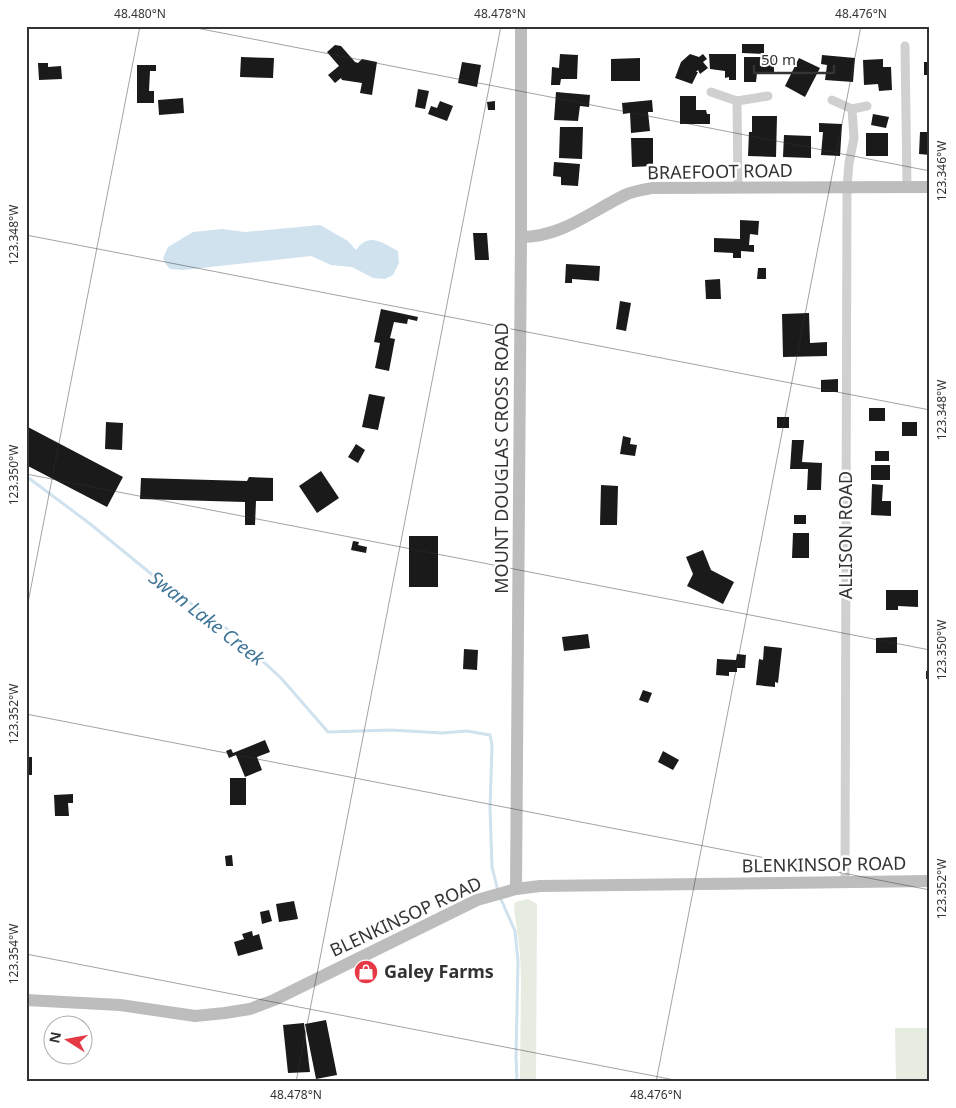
<svg xmlns="http://www.w3.org/2000/svg" width="956" height="1108" viewBox="0 0 956 1108" font-family="'Noto Sans',sans-serif">
  <style>
    .green { fill: #e6ecdf }
    .water { fill: #cfe2ee }
    .lines { fill: none; stroke-linecap: round; stroke-linejoin: round }
    .stream { stroke: #cfe2ee; stroke-width: 3 }
    .building { fill: #1a1a1a }
    .street { stroke: #d0d0d0; stroke-width: 9 }
    .secondary { stroke: #bdbdbd; stroke-width: 12 }
    .ticks { fill: none; stroke: #333; stroke-width: 1; stroke-opacity: 0.45 }
    .labels { text-anchor: middle; stroke-width: 5; stroke-linejoin: round; paint-order: stroke }
    .street-label { font-size: 18px; fill: #333; stroke: #fff }
    .poi-label { font-size: 18px; font-weight: bold; fill: #333; stroke: #fff; text-anchor: start }
    .water-label { font-size: 19px; font-style: italic; fill: #3f7597; stroke: #fff }
    .neatline { fill: none; stroke: #333; stroke-width: 2 }
    .ticks-label { font-size: 12px; text-anchor: middle; fill: #333 }
  </style>
  <rect width="100%" height="100%" fill="#fff"/>
  <g class="green">
    <path d="M528 899 537 904V913L536 1082H520L521 981 520 953 514 909 515 902Z"/>
    <path d="M895 1028H930V1082H896Z"/>
  </g>
  <path class="water" d="M320 225 348 241 356 250C369 232 381 242 398 251L399 263 393 275 385 279 373 278 352 267 331 265 311 256 183 270 170 269 165 263 163 258 168 247 193 232 222 229 245 232Z"/>
  <g class="lines">
    <g class="stream">
      <path d="M26 476 89 523 166 586 230 631 281 678 328 732 391 730 442 733 467 731 490 735 492 745 490 808 492 867 498 891"/>
      <path d="M500 897 515 931 518 961 516 1056 517 1082"/>
    </g>
  </g>
  <g class="building">
    <path d="M644 26H659V28L644 29Z"/>
    <path d="M742 44H764V54L742 53Z"/>
    <path d="M335 45 341 46 355 62 358 63 362 59 377 62 372 95 360 93 362 83 342 80 341 78 335 83 328 75 339 66 327 52Z"/>
    <path d="M560 54 578 55 577 79H561L560 85H551L552 67 559 68Z"/>
    <path d="M690 54 699 57 703 54 707 59 703 62 708 68 700 74 698 70 696 72H698L692 84 675 78 681 62Z"/>
    <path d="M709 54H736V80H729V77L725 78V71L710 69Z"/>
    <path d="M822 55 855 58 853 82 825 80 827 65 821 64Z"/>
    <path d="M241 57 274 58 273 78 240 77Z"/>
    <path d="M744 57H774V73H757L756 82H744Z"/>
    <path d="M640 58V81H611V59Z"/>
    <path d="M799 58 820 68 805 97 785 86Z"/>
    <path d="M883 59V67H891L892 90 879 91 878 84 864 85 863 60Z"/>
    <path d="M462 62 481 65 477 87 458 83Z"/>
    <rect x="924" y="62" width="6" height="13"/>
    <path d="M38 63H48V67L61 66 62 79 39 80Z"/>
    <path d="M137 65H156V71H150L149 91H154V103H137Z"/>
    <path d="M418 89 429 91 425 109 415 107Z"/>
    <path d="M556 92 590 95 589 107 580 106 578 121 554 120Z"/>
    <path d="M680 96H696V110H706L707 114H710V124H680Z"/>
    <path d="M183 98 184 113 159 115 158 100Z"/>
    <path d="M652 100 653 112H648L650 131 631 133 630 113 623 114 622 103Z"/>
    <path d="M440 101 453 106 447 121 428 114 431 106 437 108Z"/>
    <path d="M495 101V110H488L487 102Z"/>
    <path d="M873 114 889 117 886 128 871 125Z"/>
    <path d="M752 116H777L776 157 748 156 749 132H752Z"/>
    <path d="M819 123 842 124 840 156 821 155 823 132H819Z"/>
    <path d="M560 127H583L582 159 559 158Z"/>
    <path d="M920 132H930V155L919 154Z"/>
    <rect x="866" y="133" width="22" height="23"/>
    <path d="M784 135 811 136V158L783 157Z"/>
    <path d="M631 138H653V166L632 167Z"/>
    <path d="M554 162 580 164 578 186 561 185V177L553 176Z"/>
    <path d="M740 220 759 221 758 235 750 234 749 245H754V252L741 251V258H733V253L714 252V238L740 239Z"/>
    <path d="M473 233H487L489 260H475Z"/>
    <path d="M566 264 600 266 599 281 572 279V283H565Z"/>
    <path d="M758 268H766V279H757Z"/>
    <path d="M720 279 721 299H706L705 280Z"/>
    <path d="M620 301 631 303 626 331 616 329Z"/>
    <path d="M381 309 418 317 417 321 408 319 407 324 394 322 390 338 395 339 389 371 375 368 380 343 374 342Z"/>
    <path d="M809 313 810 343 827 342V356L783 357 782 314Z"/>
    <path d="M838 379V392H821V380Z"/>
    <path d="M369 394 385 397 378 430 362 427Z"/>
    <rect x="869" y="408" width="16" height="13"/>
    <rect x="777" y="417" width="12" height="11"/>
    <path d="M106 422 123 423 122 450 105 449Z"/>
    <rect x="902" y="422" width="15" height="14"/>
    <path d="M26 426 123 477 107 507 26 465Z"/>
    <path d="M623 436 631 438 630 444 637 445 635 456 620 454Z"/>
    <path d="M792 440H804L802 462 822 463 821 490H807L808 469H790Z"/>
    <path d="M356 444 365 450 358 463 348 457Z"/>
    <rect x="875" y="451" width="14" height="10"/>
    <rect x="871" y="465" width="19" height="15"/>
    <path d="M321 471 339 498 317 513 299 486Z"/>
    <path d="M249 477 273 478V501H256L255 525H245V502L140 499 141 478 247 481Z"/>
    <path d="M872 484 883 485 882 501H891V516L871 515Z"/>
    <path d="M601 485 618 486 617 525H600Z"/>
    <rect x="794" y="515" width="12" height="9"/>
    <path d="M793 533H809V558H792Z"/>
    <rect x="409" y="536" width="29" height="51"/>
    <path d="M353 541 359 542 358 545 367 547 366 553 351 550Z"/>
    <path d="M703 550 711 570 734 582 723 604 687 586 693 574 686 557Z"/>
    <path d="M886 590H918V607L898 606V610H886Z"/>
    <path d="M588 634 590 648 564 651 562 637Z"/>
    <path d="M897 637V653H876V638Z"/>
    <path d="M764 646 782 648 778 683 775 682V687L756 685 759 659 763 660Z"/>
    <path d="M464 649 478 650 477 670 463 669Z"/>
    <path d="M737 654 746 655 745 668H737V672H729V676L716 675 717 659 736 660Z"/>
    <rect x="926" y="671" width="4" height="8"/>
    <path d="M643 690 652 693 648 703 639 700Z"/>
    <path d="M265 740 270 752 257 757 262 770 245 777 236 755 229 758 226 751 231 749 233 753Z"/>
    <path d="M663 751 679 760 673 770 658 762Z"/>
    <rect x="26" y="757" width="6" height="18"/>
    <rect x="230" y="778" width="16" height="27"/>
    <path d="M73 794V803H68L69 816H55L54 795Z"/>
    <path d="M232 855 233 866H226L225 856Z"/>
    <path d="M294 901 298 919 279 922 276 904Z"/>
    <path d="M269 910 272 921 262 924 260 912Z"/>
    <path d="M252 931 253 936 259 934 263 949 238 956 234 942 244 939 242 934Z"/>
    <path d="M326 1020 337 1075 316 1079 305 1024Z"/>
    <path d="M304 1023 310 1072 288 1073 283 1025Z"/>
  </g>
  <g class="lines">
    <g class="street">
      <path d="M905 46 907 187"/>
      <path d="M711 92 737 101 768 96"/>
      <path d="M832 100 852 109 867 106"/>
      <path d="M737 101 738 187"/>
      <path d="M845 882 847 188 849 163 854 138 852 109"/>
    </g>
    <g class="secondary">
      <path d="M521 237C562 237 590 212 625 195 633 191 643 190 652 188L930 187"/>
      <path d="M516 889 521 237V26"/>
      <path d="M26 1000 120 1005 195 1016 225 1013 250 1009 274 1000 477 900 516 889 540 886 930 881"/>
    </g>
  </g>
  <path class="ticks" d="M186 26 930 171M26 235 930 410M26 474 930 650M26 613 140 26M26 714 930 890M26 954 685 1082M296 1082 501 26M656 1082 861 26"/>
  <defs>
    <g id="shop-disc" transform="scale(1.25)"><circle r="9.5" fill="#e63946" stroke="#fff"/><path d="M-5-2.5h2.3a2.7 3.5 0 0 1 5.4 0H5L5.5 6h-11ZM-1.5-2.5h3a1.5 2.3 0 0 0-3 0Z" fill="#fff"/></g>
  </defs>
  <g fill-rule="evenodd">
    <use href="#shop-disc" x="366" y="972"/>
  </g>
  <g class="labels">
    <g class="street-label">
      <text transform="translate(720 172) rotate(-1)" y="6">BRAEFOOT ROAD</text>
      <text transform="translate(502 458) rotate(-90)" y="6">MOUNT DOUGLAS CROSS ROAD</text>
      <text transform="translate(846 535) rotate(-90)" y="6">ALLISON ROAD</text>
      <text transform="translate(824 865) rotate(-1)" y="6">BLENKINSOP ROAD</text>
      <text transform="translate(406 917) rotate(-25)" y="6">BLENKINSOP ROAD</text>
    </g>
    <g class="poi-label">
      <text x="384" y="978">Galey Farms</text>
    </g>
    <g class="water-label">
      <text transform="translate(207 618) rotate(38)" y="7">Swan Lake Creek</text>
    </g>
  </g>
  <rect width="956" height="1108" fill="none" stroke="#ffffff" stroke-width="55"/>
  <g transform="translate(68 1040) rotate(281)"><circle r="24" fill="#ffffff" stroke="#adadad"/>
  <path d="M0-4L9 19L0 12L-9 19Z" fill="#e63946"/>
  <text y="-8" font-size="14" font-weight="bold" text-anchor="middle" fill="#333333">N</text>
  </g>
  <path d="M754 65v8h80v-8" fill="none" stroke="#333333" stroke-width="2.5"/>
  <text x="761" y="65" font-size="15" fill="#333333" stroke="#ffffff" stroke-width="4" paint-order="stroke">50 m</text>
  <rect x="28" y="28" width="900" height="1052" class="neatline"/>
  <g class="ticks-label">
    <text x="140" y="18">48.480°N</text>
    <text x="500" y="18">48.478°N</text>
    <text x="861" y="18">48.476°N</text>
    <text transform="translate(942 171) rotate(-90)" y="4">123.346°W</text>
    <text transform="translate(14 235) rotate(-90)" y="4">123.348°W</text>
    <text transform="translate(942 410) rotate(-90)" y="4">123.348°W</text>
    <text transform="translate(14 475) rotate(-90)" y="4">123.350°W</text>
    <text transform="translate(942 650) rotate(-90)" y="4">123.350°W</text>
    <text transform="translate(14 714) rotate(-90)" y="4">123.352°W</text>
    <text transform="translate(942 889) rotate(-90)" y="4">123.352°W</text>
    <text transform="translate(14 954) rotate(-90)" y="4">123.354°W</text>
    <text x="296" y="1099">48.478°N</text>
    <text x="656" y="1099">48.476°N</text>
  </g>
</svg>
